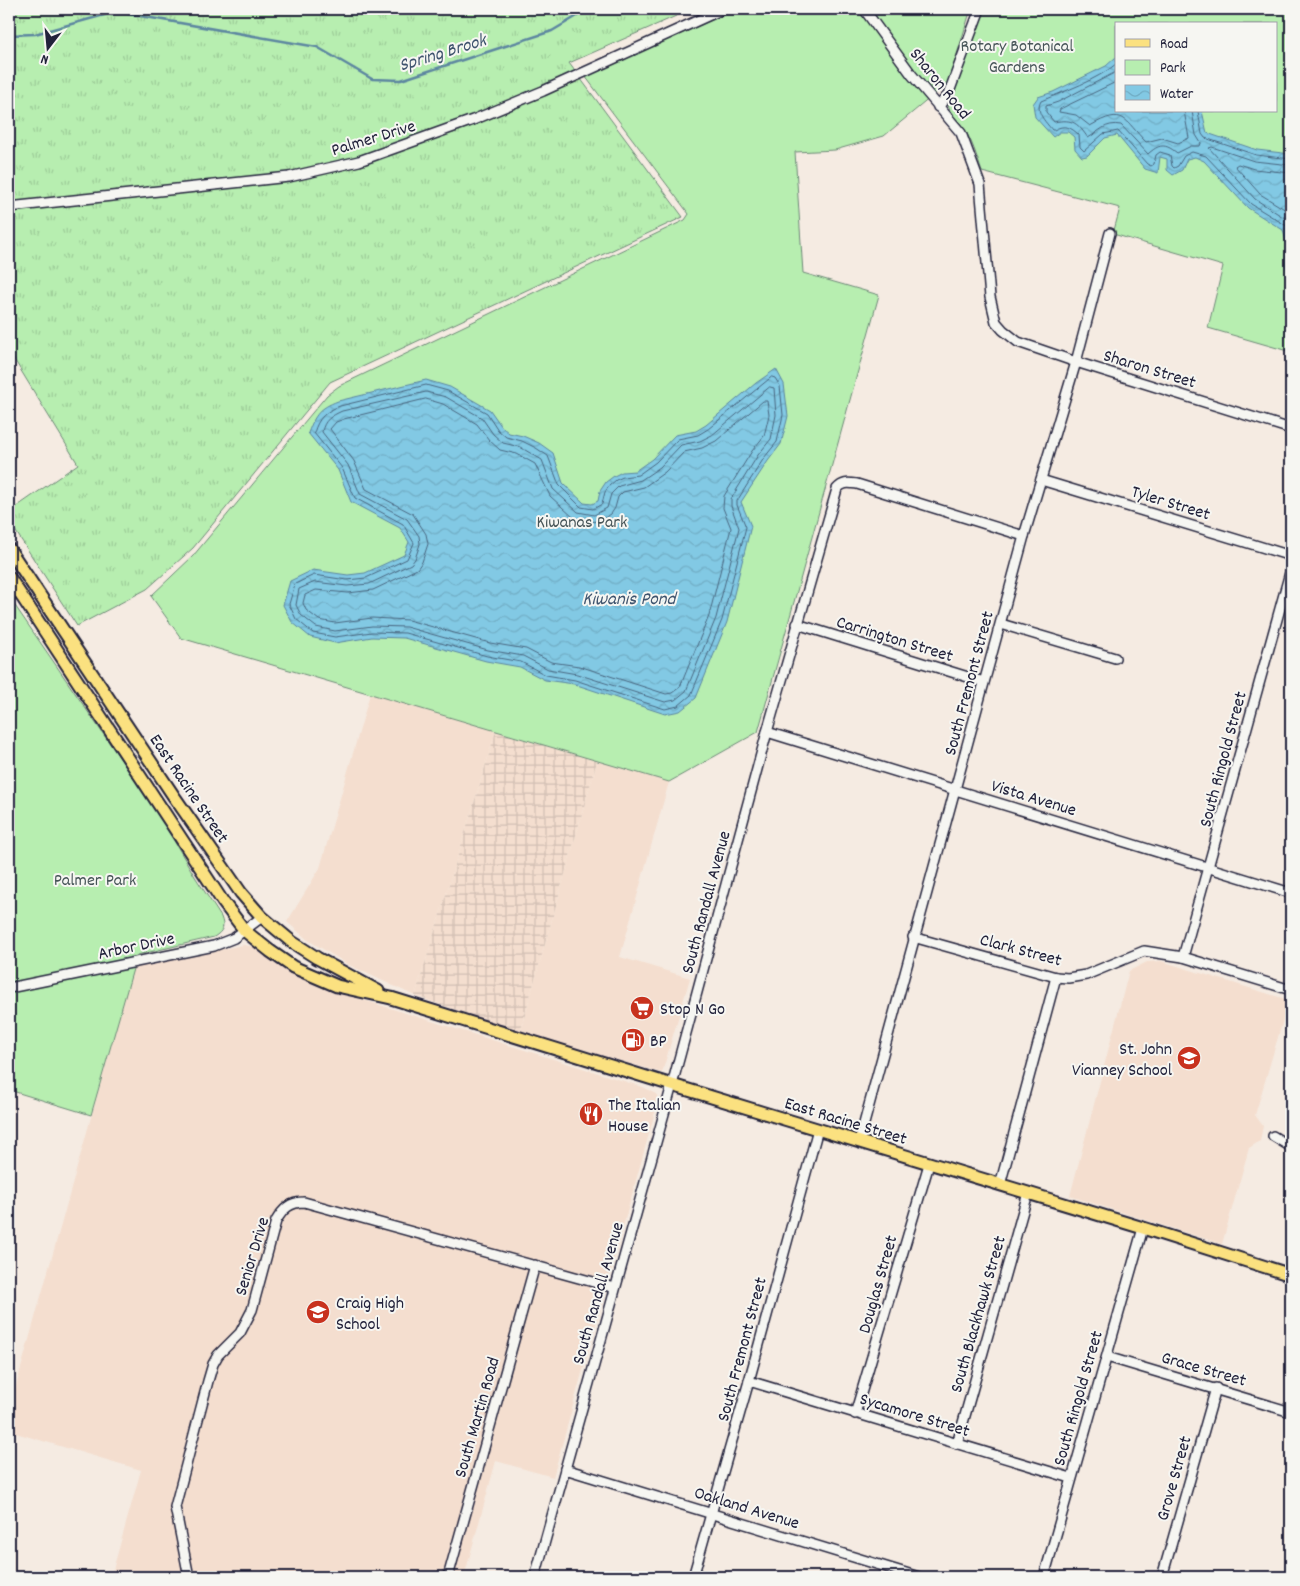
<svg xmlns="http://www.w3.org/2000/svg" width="1300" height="1586" viewBox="0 0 1300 1586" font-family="Dekko,sans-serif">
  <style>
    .built { fill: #f4decf }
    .industrial { fill: url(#industrial-grid) }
    .grass { fill: url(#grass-tufts); stroke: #6c8876 }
    .green { fill: #b7eeb0; stroke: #6c8876; fill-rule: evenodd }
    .water { fill: url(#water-waves); stroke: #5c86a0 }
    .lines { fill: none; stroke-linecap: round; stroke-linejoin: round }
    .shore { stroke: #48657f; stroke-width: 1 }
    .stream { stroke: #5c86a0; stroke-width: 2.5 }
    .minor-casing { stroke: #22223b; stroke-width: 12 }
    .major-casing { stroke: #22223b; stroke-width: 15 }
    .minor { stroke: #f6f6f2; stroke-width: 9 }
    .major { stroke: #fbe180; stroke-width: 11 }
    .labels { text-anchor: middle; stroke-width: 4; stroke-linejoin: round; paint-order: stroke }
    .park-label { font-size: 18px; fill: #475558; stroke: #f6f6f2 }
    .street-label { font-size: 18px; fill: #22223b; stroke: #f6f6f2 }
    .poi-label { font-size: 18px; fill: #22223b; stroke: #f6f6f2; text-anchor: start }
    .water-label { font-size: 19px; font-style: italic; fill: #3f546e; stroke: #f6f6f2 }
  </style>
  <defs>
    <pattern id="industrial-grid" width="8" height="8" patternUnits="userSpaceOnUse" patternTransform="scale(1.25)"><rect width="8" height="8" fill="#f4decf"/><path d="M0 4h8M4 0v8" fill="none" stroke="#d1beb3"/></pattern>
    <pattern id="grass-tufts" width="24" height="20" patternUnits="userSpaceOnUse" patternTransform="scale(1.25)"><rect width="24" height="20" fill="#b7eeb0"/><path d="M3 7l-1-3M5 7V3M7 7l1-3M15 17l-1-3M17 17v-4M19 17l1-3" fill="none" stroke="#9dcc98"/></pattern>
    <pattern id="water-waves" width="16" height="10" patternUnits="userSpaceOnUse" patternTransform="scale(1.25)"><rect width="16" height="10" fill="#82c9e4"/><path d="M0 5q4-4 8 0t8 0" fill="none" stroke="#70acc4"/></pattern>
  </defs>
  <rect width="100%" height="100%" fill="#f5ebe2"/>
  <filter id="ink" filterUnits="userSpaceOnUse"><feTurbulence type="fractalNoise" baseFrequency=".02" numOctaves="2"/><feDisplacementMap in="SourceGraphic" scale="10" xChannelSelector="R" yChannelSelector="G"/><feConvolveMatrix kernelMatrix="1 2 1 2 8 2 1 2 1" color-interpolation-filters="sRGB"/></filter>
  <g filter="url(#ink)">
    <g class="built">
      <path d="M370 694 496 731 415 996 349 965 308 940 287 922 320 868Z"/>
      <path d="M597 761 669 782 620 957 690 978 662 1073 520 1032Z"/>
      <path d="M243 945 256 947 302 977 335 991 643 1087 657 1094V1105L553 1477 496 1461 464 1577H111L141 1470 9 1431V1411L133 967Z"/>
      <path d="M1161 961 1289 1000 1255 1115 1263 1126 1260 1141 1249 1148 1222 1244 1070 1196 1129 971 1147 962Z"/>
    </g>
    <path class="industrial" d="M496 731 597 761 520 1032 415 996Z"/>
    <path class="grass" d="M9 9H692L569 63 683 217 330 382 193 548 147 589 77 626 9 521V512L78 464 9 351Z"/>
    <g class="green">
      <path d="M737 9H971L948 83 884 136 835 150 795 152 803 273 879 295 758 732 669 782 181 638 151 596 193 556 327 395 339 386 685 220 689 214 585 76Z"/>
      <path d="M984 9H1291V352L1208 328 1223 266 1113 234 1120 208 982 172C977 157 972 140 963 127 958 120 949 113 948 104ZM1116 24H1276V111H1116Z"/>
      <path d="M9 597 159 815 194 875 221 917C225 927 223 931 214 937L137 955 91 1115 9 1090Z"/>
    </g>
    <g class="water">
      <path d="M1116 57V111H1202L1207 133 1257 150 1291 154V278L1286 267 1287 245 1283 230 1248 208 1204 161 1195 157 1187 159 1182 170 1173 175 1167 170V159L1160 157 1158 173 1145 169 1117 135 1105 138 1087 156 1082 157 1075 149 1074 137 1068 132H1060L1053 137 1035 117 1033 104 1038 97 1053 92 1106 66Z"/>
      <path d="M776 369 784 384 788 416 781 444 768 461 741 502 751 526 727 622 696 698 680 711 665 714 574 684 545 680 520 667 486 661 404 638 372 637 335 643 310 637 292 622 283 605 290 581 313 570 348 575 365 573 404 555 409 542 400 528 351 502 338 470 308 433C315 415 319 408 338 401L426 380 450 387 490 410 502 427 509 433 523 436 539 443 553 453 563 483 584 503 592 504 598 501 600 491 606 482 614 476 622 472 635 471 652 459 675 435 696 431 706 425 756 383Z"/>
    </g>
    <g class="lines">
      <g class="shore">
        <path d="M1116 64C1097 80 1065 91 1041 101 1035 112 1045 121 1052 130H1054C1064 124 1071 127 1079 135L1080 147 1084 151 1103 134 1118 131 1147 164 1151 166 1154 164 1156 155 1160 152 1170 155 1172 166 1174 168 1178 166 1184 156 1192 152 1206 156 1251 204 1287 226 1291 240"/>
        <path d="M1116 72 1058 102 1046 106V112L1054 122C1074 118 1078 124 1088 138 1099 132 1105 122 1121 125L1148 154C1159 144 1165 143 1177 153L1191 146H1200L1201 143 1196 135 1192 111"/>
        <path d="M1116 82 1060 109 1059 112 1076 115 1090 126C1125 106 1124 120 1146 142L1162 138 1178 143 1189 138 1184 111"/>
        <path d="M1198 111 1202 134 1205 138 1256 155 1291 159"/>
        <path d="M1291 165 1254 161 1212 147 1209 148 1255 199 1291 222"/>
        <path d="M1291 173 1254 169 1238 164 1235 166 1260 194 1291 213"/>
        <path d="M772 377 775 378 780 386 783 415 777 442 764 458 737 501V505L746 527 722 620 691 695 678 706 665 709 575 680 546 675 521 662 487 656 405 633 372 632 335 637 313 633 296 619 289 604 295 584 314 575 347 580 366 578 407 559 414 543 403 524 355 498 342 468 314 433C318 418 326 411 340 406L426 385 448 391 487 413 498 430 506 437 522 441 536 448 548 456 559 485 581 507 593 509 602 504 605 492 609 486 616 480 623 477 638 475 656 462 678 439 698 435 708 429Z"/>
        <path d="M770 387 774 388 776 415 771 439 758 455 731 499V506L739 528 716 618 686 691 675 700 665 702 577 674 548 669 523 656 488 650 406 627 372 626 335 631 316 627 301 615 296 605 299 589 315 582 347 586 369 584 411 564 415 559 420 544 419 536 407 519 360 494 348 465 322 432C324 420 331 416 342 411L426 392 446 397 482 418 493 434 503 443 520 447 542 460 553 489 578 512 594 515 607 508 611 494 619 486 641 480 660 467 681 445 700 441 712 435Z"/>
        <path d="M426 399 443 404 477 424 489 440 500 450 517 454 535 464 550 496 574 518 592 522 600 521 611 514 615 508 618 497 623 492 644 487 665 472 684 452 702 448 716 441 763 401H767L769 415 764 436 752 451 724 496 723 508 731 528 709 616 680 687 672 693 666 694 579 666 551 662 526 649 490 643 408 620 372 618 335 623 319 620 306 610 303 603 305 595 316 590 348 593 373 590 417 569 422 562 428 544 426 534 413 514 366 489 354 461 330 429 336 422 344 419Z"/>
      </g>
      <path class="stream" d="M9 35 35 34 108 14 123 13 317 47 372 79 401 80 552 31 589 9"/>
      <g class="minor-casing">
        <g id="minor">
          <path d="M864 9 912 75 961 133 980 184 990 297 996 322 1003 330 1018 342 1076 362 1291 429"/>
          <path d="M938 107 948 95 980 9"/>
          <path d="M9 207 289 177 359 161 473 120 543 91 723 9"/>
          <path d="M1041 480 1291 556"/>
          <path d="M797 624 984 682"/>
          <path d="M1001 624 1115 658"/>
          <path d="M767 732 1291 893"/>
          <path d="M913 937 1056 977 1068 978 1086 975 1144 951 1183 957 1291 990"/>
          <path d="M1183 957 1291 569"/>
          <path d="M9 988 214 946 234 938 262 917"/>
          <path d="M1273 1136 1291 1147"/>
          <path d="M859 1142 1024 536 1076 362 1110 233"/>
          <path d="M1000 1185 1056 977"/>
          <path d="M1107 1357 1291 1412"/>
          <path d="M749 1381 1071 1478"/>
          <path d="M855 1414 929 1164"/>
          <path d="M957 1444 1028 1193"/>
          <path d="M565 1469 919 1577"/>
          <path d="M189 1577 175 1507 208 1381 213 1364 218 1355 240 1333 252 1310 276 1221C283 1209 290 1202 304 1202L615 1288"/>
          <path d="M448 1577 535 1265"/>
          <path d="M535 1577 672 1085 767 732 837 489C843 482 848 483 857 484L1024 536"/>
          <path d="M693 1577 749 1381 818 1129"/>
          <path d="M1044 1577 1143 1228"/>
          <path d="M1162 1577 1216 1388"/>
        </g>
      </g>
      <g class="major-casing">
        <g id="major">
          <path d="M9 549 173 795 241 893 262 917 292 942 317 958 378 991"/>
          <path d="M9 577 223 902 245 931 270 951 293 967 337 986 391 998 672 1085 1143 1228 1291 1275"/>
        </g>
      </g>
      <use href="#minor" class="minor"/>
      <use href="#major" class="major"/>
    </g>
  </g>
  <defs>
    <g id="supermarket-disc" transform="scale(1.25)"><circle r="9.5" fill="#c8321e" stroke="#f6f6f2"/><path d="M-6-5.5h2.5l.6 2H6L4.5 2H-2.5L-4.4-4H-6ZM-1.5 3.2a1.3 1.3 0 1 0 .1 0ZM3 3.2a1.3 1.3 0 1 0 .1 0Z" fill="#fff"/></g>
    <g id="fuel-disc" transform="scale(1.25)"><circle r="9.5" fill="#c8321e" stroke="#f6f6f2"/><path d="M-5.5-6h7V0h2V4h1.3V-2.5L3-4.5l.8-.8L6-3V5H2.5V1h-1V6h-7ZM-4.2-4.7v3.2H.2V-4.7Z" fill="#fff"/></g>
    <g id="school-disc" transform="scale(1.25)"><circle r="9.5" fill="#c8321e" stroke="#f6f6f2"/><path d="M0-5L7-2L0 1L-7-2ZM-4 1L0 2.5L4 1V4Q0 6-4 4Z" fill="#fff"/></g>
    <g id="restaurant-disc" transform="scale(1.25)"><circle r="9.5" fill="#c8321e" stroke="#f6f6f2"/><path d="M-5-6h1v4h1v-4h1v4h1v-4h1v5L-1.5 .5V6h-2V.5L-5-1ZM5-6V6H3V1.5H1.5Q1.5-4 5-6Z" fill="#fff"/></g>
  </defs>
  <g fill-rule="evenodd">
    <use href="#supermarket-disc" x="642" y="1008"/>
    <use href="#fuel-disc" x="633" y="1040"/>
    <use href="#school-disc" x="1189" y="1058"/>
    <use href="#restaurant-disc" x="591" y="1114"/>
    <use href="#school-disc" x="318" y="1312"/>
  </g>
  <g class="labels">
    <g class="park-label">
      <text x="1017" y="51">Rotary Botanical<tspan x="1017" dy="21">Gardens</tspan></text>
      <text x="582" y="527">Kiwanas Park</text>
      <text x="95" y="885">Palmer Park</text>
    </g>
    <g class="street-label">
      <text transform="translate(941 83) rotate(51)" y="6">Sharon Road</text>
      <text transform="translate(373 137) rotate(-17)" y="6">Palmer Drive</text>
      <text transform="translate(1150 368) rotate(17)" y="6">Sharon Street</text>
      <text transform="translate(1171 502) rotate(17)" y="6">Tyler Street</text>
      <text transform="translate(895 638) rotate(17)" y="6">Carrington Street</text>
      <text transform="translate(968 683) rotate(-75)" y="6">South Fremont Street</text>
      <text transform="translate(1222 759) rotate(-75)" y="6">South Ringold Street</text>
      <text transform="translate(190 788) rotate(56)" y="6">East Racine Street</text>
      <text transform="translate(1034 797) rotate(17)" y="6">Vista Avenue</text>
      <text transform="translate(705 902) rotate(-75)" y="6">South Randall Avenue</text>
      <text transform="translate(136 945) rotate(-12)" y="6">Arbor Drive</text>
      <text transform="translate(1021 949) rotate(15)" y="6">Clark Street</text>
      <text transform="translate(846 1120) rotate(17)" y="6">East Racine Street</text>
      <text transform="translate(251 1256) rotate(-73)" y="6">Senior Drive</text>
      <text transform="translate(877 1284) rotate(-74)" y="6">Douglas Street</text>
      <text transform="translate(597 1293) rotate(-74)" y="6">South Randall Avenue</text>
      <text transform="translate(977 1314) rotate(-74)" y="6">South Blackhawk Street</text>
      <text transform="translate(741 1349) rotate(-75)" y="6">South Fremont Street</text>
      <text transform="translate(1204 1368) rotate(16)" y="6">Grace Street</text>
      <text transform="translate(1077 1398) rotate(-74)" y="6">South Ringold Street</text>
      <text transform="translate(915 1414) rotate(17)" y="6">Sycamore Street</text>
      <text transform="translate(476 1417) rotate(-74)" y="6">South Martin Road</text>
      <text transform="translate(1173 1478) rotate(-74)" y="6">Grove Street</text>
      <text transform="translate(747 1507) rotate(17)" y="6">Oakland Avenue</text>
    </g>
    <g class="poi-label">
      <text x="660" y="1014">Stop N Go</text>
      <text x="650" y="1046">BP</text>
      <text x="1172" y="1054" text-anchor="end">St. John<tspan x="1172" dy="21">Vianney School</tspan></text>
      <text x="608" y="1110">The Italian<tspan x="608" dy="21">House</tspan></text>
      <text x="336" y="1308">Craig High<tspan x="336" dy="21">School</tspan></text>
    </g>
    <g class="water-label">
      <text transform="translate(442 51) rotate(-17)" y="7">Spring Brook</text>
      <text x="629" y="604">Kiwanis Pond</text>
    </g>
  </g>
  <rect width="1300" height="1586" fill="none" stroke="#f6f6f2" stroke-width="30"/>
  <rect x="15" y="15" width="1270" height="1556" fill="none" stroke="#22223b" stroke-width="2" filter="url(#ink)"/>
  <rect x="1115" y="22" width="162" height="90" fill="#f6f6f2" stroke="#a1a1a9"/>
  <rect x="1125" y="39" width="25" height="8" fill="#fbe180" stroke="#a1a1a9"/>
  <text x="1160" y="48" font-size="15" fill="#22223b">Road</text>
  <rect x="1125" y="60" width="25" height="15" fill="#b7eeb0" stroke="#a1a1a9"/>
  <text x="1160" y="72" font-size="15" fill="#22223b">Park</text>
  <rect x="1125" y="85" width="25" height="15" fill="url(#water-waves)" stroke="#a1a1a9"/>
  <text x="1160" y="98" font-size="15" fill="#22223b">Water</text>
  <g transform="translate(48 48) rotate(196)" stroke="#f6f6f2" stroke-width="4" paint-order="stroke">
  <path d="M0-4L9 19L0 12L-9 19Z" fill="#22223b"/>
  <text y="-8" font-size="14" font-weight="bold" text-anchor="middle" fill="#22223b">N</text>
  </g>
</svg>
